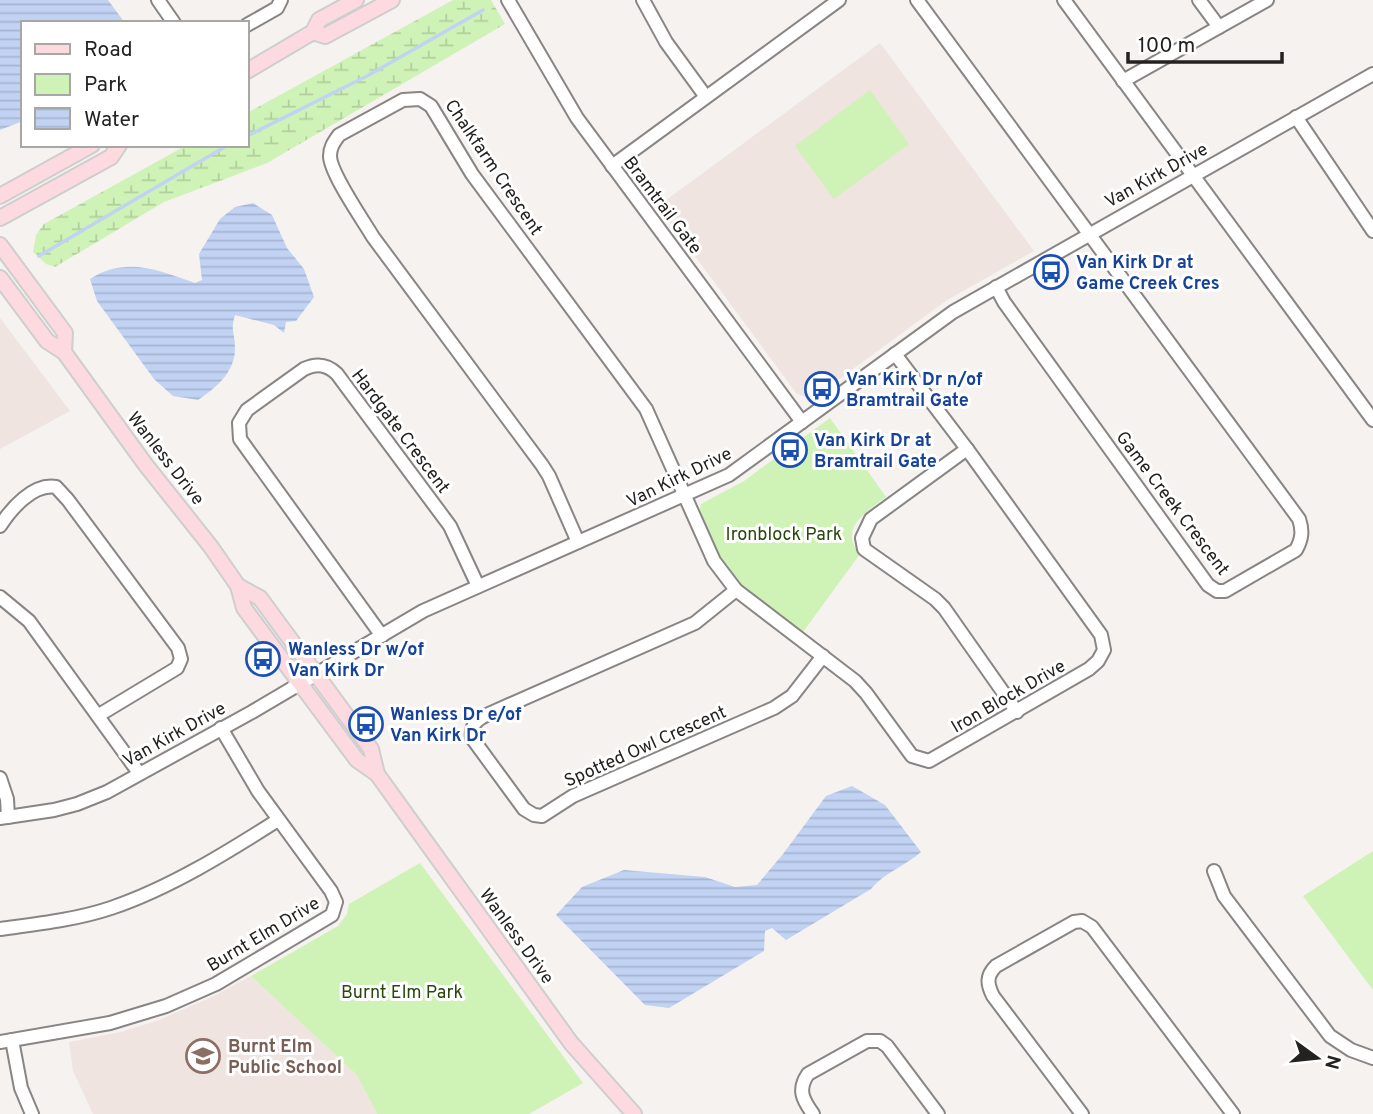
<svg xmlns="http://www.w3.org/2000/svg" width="1373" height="1114" viewBox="0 0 1373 1114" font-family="Overpass,sans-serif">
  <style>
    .built { fill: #efe4df }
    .wetland { fill: url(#wetland-marsh) }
    .park { fill: #cff2b6 }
    .water { fill: url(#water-rules) }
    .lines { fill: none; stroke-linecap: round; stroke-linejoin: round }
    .stream { stroke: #c1d2f3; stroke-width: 3.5 }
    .minor-casing { stroke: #888584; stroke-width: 16 }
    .major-casing { stroke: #cfcece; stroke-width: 18 }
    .minor { stroke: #fff; stroke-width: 12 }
    .major { stroke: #fddadf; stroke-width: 14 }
    .labels { text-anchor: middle; stroke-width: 6; stroke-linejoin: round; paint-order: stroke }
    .street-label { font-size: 18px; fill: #232221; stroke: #fff }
    .transit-label { font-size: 18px; font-weight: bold; fill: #164399; stroke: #fff; text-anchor: start }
    .park-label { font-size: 18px; fill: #29470a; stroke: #fff }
    .education-label { font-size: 18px; font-weight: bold; fill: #785e54; stroke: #fff; text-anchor: start }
  </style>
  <defs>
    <pattern id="wetland-marsh" width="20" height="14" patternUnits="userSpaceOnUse" patternTransform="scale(1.75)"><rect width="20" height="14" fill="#cff2b6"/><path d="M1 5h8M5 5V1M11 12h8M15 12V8" fill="none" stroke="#b1cf9c"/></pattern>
    <pattern id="water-rules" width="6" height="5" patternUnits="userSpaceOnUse" patternTransform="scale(1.75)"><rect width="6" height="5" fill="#c1d2f3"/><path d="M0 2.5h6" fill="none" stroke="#a6b4d0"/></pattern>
  </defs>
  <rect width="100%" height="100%" fill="#f5f2f0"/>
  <g class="built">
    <path d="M880 43 1034 251 947 300 812 399 797 394 658 206Z"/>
    <path d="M0 318 70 411 0 449Z"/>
    <path d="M251 976 357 1075 377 1114H93L73 1071 69 1042 121 1032 159 1020 212 997Z"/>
  </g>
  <path class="wetland" d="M453 0H491L505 24 267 163 164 202 55 267 46 264 33 252 36 235 44 224 187 145H247V113Z"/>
  <g class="park">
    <path d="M870 90 909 144 834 199 795 146Z"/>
    <path d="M830 418 886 497C868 511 837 528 860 554L803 632 739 584 719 555 700 510 701 504 744 481Z"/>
    <path d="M1373 851V990L1303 896Z"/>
    <path d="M420 863 583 1083 529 1114H377L357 1075 251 976 338 926 347 914 349 904Z"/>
  </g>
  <g class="water">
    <path d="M0 0H108L125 23H23V121L0 130Z"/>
    <path d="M253 203 272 215 287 248 304 269 314 297 296 321 286 322 284 333 274 325 235 315C230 331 235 333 235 348 235 372 217 387 198 400L173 396 154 379 97 301 90 279C125 256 159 270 195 283L202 280 199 254 220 219 235 207Z"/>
    <path d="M852 786 885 805 921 852C905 866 885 872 871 889L786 940 772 928 765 931 764 951 669 1008 645 1005 556 915 582 887 624 870 705 877 735 887 757 885 783 854 826 796Z"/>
  </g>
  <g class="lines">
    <g class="stream">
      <path d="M247 136 367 76 483 10"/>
      <path d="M39 256 228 145"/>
    </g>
    <g class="minor-casing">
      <g id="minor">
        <path d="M158 0 174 23"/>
        <path d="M508 0 577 118 802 422"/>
        <path d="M643 0 666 42 706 97"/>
        <path d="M917 0 1299 519C1303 531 1302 539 1296 550L1225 591H1217L1208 585 1004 302 996 287"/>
        <path d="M1064 0 1373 420"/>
        <path d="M1199 0 1219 27"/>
        <path d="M247 25 277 8 281 0"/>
        <path d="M1123 81 1267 0"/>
        <path d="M1296 117 1373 231"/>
        <path d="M612 166 839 0"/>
        <path d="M967 449 871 519 862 538 864 549 935 599 944 608 1017 712"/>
        <path d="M0 526C11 509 33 483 56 487L68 500 178 648 181 659 177 668 99 715"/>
        <path d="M578 542 549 476 542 465 373 237C363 220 330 173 330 156 330 147 334 142 339 135L403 100 420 99 431 106 472 174 646 409 714 561 736 590 855 681 866 693 912 756 929 761 1089 669 1098 661 1104 650 1101 635 967 449 895 354"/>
        <path d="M736 590 695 623 491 713C479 718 470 723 472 738L524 809 534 815 542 816 573 796 774 708 792 696 823 656"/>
        <path d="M0 597 29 621 139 773"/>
        <path d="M382 636 240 439 239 423 247 410 304 369C317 363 327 364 337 374L450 526 478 586"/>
        <path d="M0 778 7 799 8 817"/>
        <path d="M0 818 54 810 77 804 107 792 252 712 423 611 729 475 953 312 1373 74"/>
        <path d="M1214 871 1224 896 1330 1036 1351 1050 1373 1058"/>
        <path d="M0 929C37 924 75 920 111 908 170 888 226 853 278 820"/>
        <path d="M12 1040 21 1088 32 1114"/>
        <path d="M0 1042 110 1023 166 1006 216 984 332 915 336 902 331 891 258 791 221 728"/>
        <path d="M813 1114C803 1100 797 1090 808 1074L867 1041H880L887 1046 938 1114"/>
        <path d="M1082 1114 993 996C987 984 986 976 996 966L1074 922 1082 921 1092 927 1233 1114"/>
      </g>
    </g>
    <g class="major-casing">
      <g id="major">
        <path d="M313 32 325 36 392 0"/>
        <path d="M247 71 313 32 319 20 356 0"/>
        <path d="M0 196 92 145"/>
        <path d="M0 218 111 157 119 145"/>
        <path d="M0 245 65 333 64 352"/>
        <path d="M0 278 47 341 64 352 145 464 211 547 238 586 244 608 357 760 377 774 571 1043 634 1114"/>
        <path d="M238 586 260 598 371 749 377 774"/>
      </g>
    </g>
    <use href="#minor" class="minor"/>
    <use href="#major" class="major"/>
  </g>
  <defs>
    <g id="bus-ring" transform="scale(1.75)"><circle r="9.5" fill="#fff" stroke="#1a4fb4" stroke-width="1.5"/><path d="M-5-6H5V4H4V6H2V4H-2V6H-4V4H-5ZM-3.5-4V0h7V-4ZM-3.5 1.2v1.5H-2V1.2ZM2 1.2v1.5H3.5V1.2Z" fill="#1a4fb4"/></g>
    <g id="school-ring" transform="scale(1.75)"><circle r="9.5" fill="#fff" stroke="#8d6e63" stroke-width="1.5"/><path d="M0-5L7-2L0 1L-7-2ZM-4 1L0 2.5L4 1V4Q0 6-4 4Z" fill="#8d6e63"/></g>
  </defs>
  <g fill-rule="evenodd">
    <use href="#bus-ring" x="1051" y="272"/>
    <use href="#bus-ring" x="822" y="389"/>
    <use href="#bus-ring" x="790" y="450"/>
    <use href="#bus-ring" x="263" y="659"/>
    <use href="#bus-ring" x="366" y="724"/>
    <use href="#school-ring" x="203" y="1056"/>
  </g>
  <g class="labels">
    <g class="street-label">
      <text transform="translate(494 167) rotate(56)" y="6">Chalkfarm Crescent</text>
      <text transform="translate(1156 175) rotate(-29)" y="6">Van Kirk Drive</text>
      <text transform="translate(663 205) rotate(53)" y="6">Bramtrail Gate</text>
      <text transform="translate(401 431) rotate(53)" y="6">Hardgate Crescent</text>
      <text transform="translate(166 458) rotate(52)" y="6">Wanless Drive</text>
      <text transform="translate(679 477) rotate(-26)" y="6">Van Kirk Drive</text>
      <text transform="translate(1173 503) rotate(53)" y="6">Game Creek Crescent</text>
      <text transform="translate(1008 696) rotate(-30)" y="6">Iron Block Drive</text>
      <text transform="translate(174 734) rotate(-29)" y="6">Van Kirk Drive</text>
      <text transform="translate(645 746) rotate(-24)" y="6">Spotted Owl Crescent</text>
      <text transform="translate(263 934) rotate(-31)" y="6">Burnt Elm Drive</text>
      <text transform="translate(517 936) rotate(54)" y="6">Wanless Drive</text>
    </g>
    <g class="transit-label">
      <text x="1076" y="268">Van Kirk Dr at<tspan x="1076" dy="21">Game Creek Cres</tspan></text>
      <text x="846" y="385">Van Kirk Dr n/of<tspan x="846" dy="21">Bramtrail Gate</tspan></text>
      <text x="814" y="446">Van Kirk Dr at<tspan x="814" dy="21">Bramtrail Gate</tspan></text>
      <text x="288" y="655">Wanless Dr w/of<tspan x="288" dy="21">Van Kirk Dr</tspan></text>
      <text x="390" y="720">Wanless Dr e/of<tspan x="390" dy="21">Van Kirk Dr</tspan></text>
    </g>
    <g class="park-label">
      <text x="784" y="540">Ironblock Park</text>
      <text x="402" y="998">Burnt Elm Park</text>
    </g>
    <g class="education-label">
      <text x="228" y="1052">Burnt Elm<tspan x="228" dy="21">Public School</tspan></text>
    </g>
  </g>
  <rect x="21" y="21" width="228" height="126" fill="#ffffff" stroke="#a7a7a6" stroke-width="2"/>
  <rect x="35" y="44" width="35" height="10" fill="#fddadf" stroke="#a7a7a6" stroke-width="2"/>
  <text x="84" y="56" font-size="21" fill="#232221">Road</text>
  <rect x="35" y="74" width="35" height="21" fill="#cff2b6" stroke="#a7a7a6" stroke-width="2"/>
  <text x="84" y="91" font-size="21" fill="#232221">Park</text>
  <rect x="35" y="108" width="35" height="21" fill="url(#water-rules)" stroke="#a7a7a6" stroke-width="2"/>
  <text x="84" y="126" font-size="21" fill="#232221">Water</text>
  <g transform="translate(1317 1058) rotate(105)" stroke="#ffffff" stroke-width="5" paint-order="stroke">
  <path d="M0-5L12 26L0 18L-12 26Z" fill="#232221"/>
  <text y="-10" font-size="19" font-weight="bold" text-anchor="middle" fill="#232221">N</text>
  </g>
  <path d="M1128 52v10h154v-10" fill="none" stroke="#232221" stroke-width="3.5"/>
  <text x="1138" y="52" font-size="21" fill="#232221" stroke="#ffffff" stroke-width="5" paint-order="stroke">100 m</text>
</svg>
